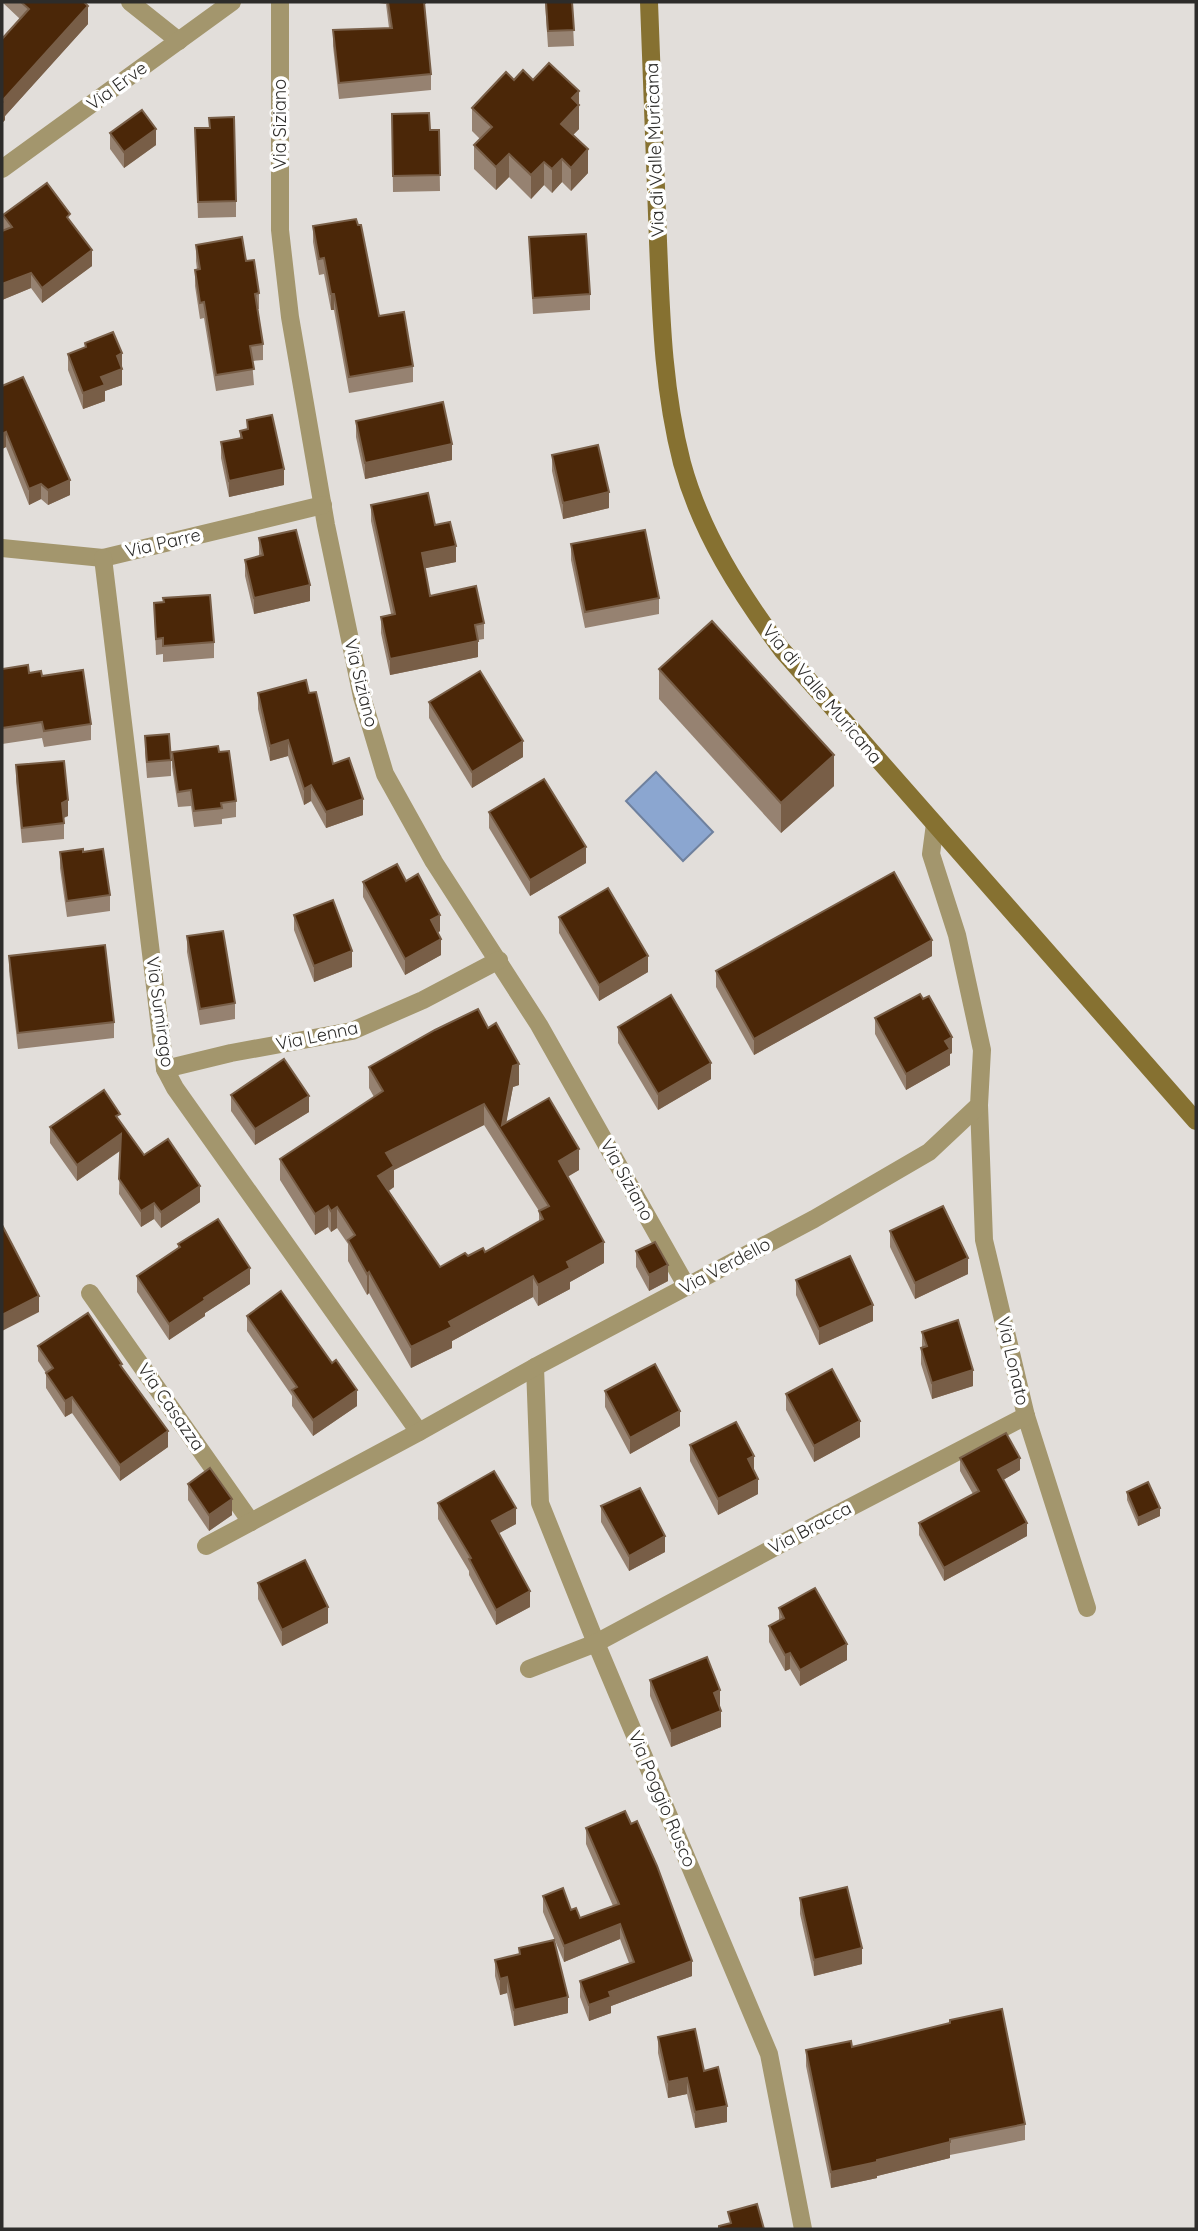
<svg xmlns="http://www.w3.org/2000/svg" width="1198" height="2231" viewBox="0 0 1198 2231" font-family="Quicksand,sans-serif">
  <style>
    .water { fill: #8ba6d0; stroke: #6f819e; stroke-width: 2 }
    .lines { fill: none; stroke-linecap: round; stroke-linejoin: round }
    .street { stroke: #a3966d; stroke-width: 18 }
    .secondary { stroke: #867131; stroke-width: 18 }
    .wall { fill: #968271; fill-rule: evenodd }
    .shaded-wall { fill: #785e47 }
    .building { fill: #4b2708; stroke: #785e47; stroke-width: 2; fill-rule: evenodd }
    .labels { text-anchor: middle; stroke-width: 7; stroke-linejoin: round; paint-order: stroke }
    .street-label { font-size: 18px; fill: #2d2c2a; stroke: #fff }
  </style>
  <rect width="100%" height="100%" fill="#e2deda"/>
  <path class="water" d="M656 772 713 832 683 861 626 801Z"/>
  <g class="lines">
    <g class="street">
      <path d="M130 2 179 41"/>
      <path d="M280 2V230L290 317 326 525 362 697 385 774 434 862 539 1025 687 1287"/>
      <path d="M2 169 232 2"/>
      <path d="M2 548 103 558 323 505"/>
      <path d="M103 558 165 1069 175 1088 419 1432"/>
      <path d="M165 1069 231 1053 352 1031 423 1000 499 960"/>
      <path d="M979 1105 984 1240 1026 1416 1087 1608"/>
      <path d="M90 1293 251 1522"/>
      <path d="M535 1367 540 1503 596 1643 769 2054 803 2229"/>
      <path d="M206 1546 419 1432 535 1367 814 1219 929 1152 979 1105 982 1050 957 935 931 854 935 824"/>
      <path d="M529 1669 596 1643 822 1522 1026 1416"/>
    </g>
    <path class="secondary" d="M649 2C652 82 655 161 658 241 661 316 663 390 682 463 701 533 740 593 782 650L1196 1121"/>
  </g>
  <g class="wall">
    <path d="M2 2H84L88 24 5 116V120L2 123 20 19Z"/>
    <path d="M379 2H426V4H424L431 74V90L339 99 333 46V30L389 28 386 4 379 3Z"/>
    <path d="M545 2H578H572L574 46 548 47Z"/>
    <path d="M514 80H533L579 105V129L573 135 588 173 571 191 562 182 552 193 544 185 531 199 509 177 496 190 474 169V145L480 139 472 131V108Z"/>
    <path d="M392 114 430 130H439L440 191 393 192Z"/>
    <path d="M195 128H209L236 201V217L198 218Z"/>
    <path d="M110 133 156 145 124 168 110 149Z"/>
    <path d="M3 215 70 221 92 266 42 303 31 288 2 300V231L3 230Z"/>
    <path d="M313 226 379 316 413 366V382L349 393 334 310H331L324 274 319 275 313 242Z"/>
    <path d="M529 237 590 294V310L533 314Z"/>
    <path d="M196 245 246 261 259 293V309H258L263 344V360L252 361 254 385 216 391 204 318 200 319 195 286V270H197L196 261Z"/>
    <path d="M85 343 122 353V385L105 391V401L83 409 68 370V354L85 347Z"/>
    <path d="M2 386 70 495 48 505 41 499 29 505 6 447 2 449Z"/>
    <path d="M247 420 284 485 229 497 221 458V442L240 438V431L247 430Z"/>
    <path d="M356 421 452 460 365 479 356 437Z"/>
    <path d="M552 455 609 508 563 519 552 471Z"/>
    <path d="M371 505 435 525 456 562 425 568 430 596 484 623V639L478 640V657L390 675 381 633V617L391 614 371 521Z"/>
    <path d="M259 538 310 601 254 614 245 576V560L259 556Z"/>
    <path d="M571 544 659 598V614L585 628 571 560Z"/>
    <path d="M154 603 214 642V658L163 662V654L156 655Z"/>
    <path d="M2 669 29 673 42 676 91 724V740L44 747 42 738 2 744Z"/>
    <path d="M659 669 834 786 781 833 659 699Z"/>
    <path d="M258 693H309L333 764 363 815 326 828 311 801 304 805 288 756 270 761 258 709Z"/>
    <path d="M429 702 523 757 472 788 429 718Z"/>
    <path d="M145 736 171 760V776L147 778 145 752Z"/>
    <path d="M172 752H219L236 801V817L222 819V824L194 827 191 806 178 807 172 767Z"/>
    <path d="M16 765 68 816 64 818V839L22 843 16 781Z"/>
    <path d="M489 812 586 863 530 896 489 828Z"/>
    <path d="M60 852H83L110 895V911L67 917 60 868Z"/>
    <path d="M406 881 440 931 438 933 441 955 405 975 363 897V882Z"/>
    <path d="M294 915 352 967 314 982 294 930Z"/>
    <path d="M559 917 648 972 599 1001 559 933Z"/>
    <path d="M187 936 235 1003V1019L200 1025 187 952Z"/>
    <path d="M9 956 114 1022V1038L18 1049 9 971Z"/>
    <path d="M932 956 754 1055 716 987V971Z"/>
    <path d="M875 1018 952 1053 950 1054V1065L906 1090 875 1034Z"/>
    <path d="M618 1027 711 1079 658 1110 618 1043Z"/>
    <path d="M369 1067 519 1085 513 1087 506 1122 579 1170 568 1176 604 1263 570 1282V1289L538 1306 533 1297 452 1341V1348L411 1368 369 1293 367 1295 348 1261V1244L337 1228 331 1232 328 1227 315 1235 280 1180V1159L374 1097 369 1088ZM484 1125 539 1211V1222L485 1252 468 1256 440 1267 389 1191 394 1187V1170Z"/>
    <path d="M231 1095 309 1112 255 1145 231 1111Z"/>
    <path d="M120 1122 144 1155 200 1202 161 1228 154 1219 141 1227 119 1194 120 1151 77 1181 50 1143V1127Z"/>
    <path d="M890 1231 968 1274 915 1299 890 1247Z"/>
    <path d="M178 1244 250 1284 205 1313V1316L169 1340 137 1292V1276L178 1249Z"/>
    <path d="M636 1251 668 1281 649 1291 636 1267Z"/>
    <path d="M796 1280 873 1321 819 1345 796 1295Z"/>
    <path d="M247 1316 357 1406 313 1436 292 1406V1396L247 1331Z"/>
    <path d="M922 1332 973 1386 932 1399 921 1364V1348H922Z"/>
    <path d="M38 1346 122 1367 168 1447 120 1481 72 1413 65 1417 46 1388V1373L38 1361Z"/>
    <path d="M605 1391 680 1426 630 1454 605 1407Z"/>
    <path d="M786 1394 860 1437 814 1462 786 1410Z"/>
    <path d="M690 1445 758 1494 718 1515 690 1461Z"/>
    <path d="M960 1458 1020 1470 1003 1480 1027 1536 944 1581 919 1535V1523L973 1494 960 1471Z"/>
    <path d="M188 1484 232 1515 209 1531 188 1500Z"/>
    <path d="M1127 1492 1160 1516 1138 1526 1127 1500Z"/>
    <path d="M438 1503 516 1524 499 1533 530 1607 496 1625 469 1575V1571L438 1519Z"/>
    <path d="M601 1506 665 1552 629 1571 601 1522Z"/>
    <path d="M258 1583 328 1623 282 1646 258 1599Z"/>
    <path d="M779 1608 847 1660 800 1686 790 1669 785 1671 769 1642V1626L779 1621Z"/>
    <path d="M650 1680 720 1706 721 1727 671 1747 650 1696Z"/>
    <path d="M586 1828 692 1976 611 2006V2013L589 2021 580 1997V1981L629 1963 620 1939 564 1962 543 1912V1896L571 1910 580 1918 613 1906 586 1844Z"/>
    <path d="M800 1898 862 1964 814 1976 800 1914Z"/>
    <path d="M519 1948 568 2013 514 2026 507 1993 500 1995 495 1976V1960L519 1954Z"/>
    <path d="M658 2037 704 2071 727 2122 695 2128 687 2094 668 2098 658 2053Z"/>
    <path d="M852 2047 1025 2124V2140L950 2155V2158L877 2176V2178L831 2188 806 2066V2050Z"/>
  </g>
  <g class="shaded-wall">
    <path d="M88 6V24L5 116V120L2 123 3 100Z"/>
    <path d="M579 91V129L561 147V124L572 98Z"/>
    <path d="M156 129V145L124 168V152Z"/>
    <path d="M588 149V173L571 191V168Z"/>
    <path d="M509 154V177L496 190V167Z"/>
    <path d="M562 159V182L552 193V169Z"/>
    <path d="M544 162V185L531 199V175Z"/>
    <path d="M92 250V266L42 303V288Z"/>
    <path d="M31 273V288L2 300V284Z"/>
    <rect x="331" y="294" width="3" height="16"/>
    <path d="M122 353V385L105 391V401L83 409V393L117 356Z"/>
    <path d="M6 432V447L2 449V434Z"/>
    <path d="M452 444V460L365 479V463Z"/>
    <path d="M284 469V485L229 497V481Z"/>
    <path d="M70 480V495L48 505V490Z"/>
    <path d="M41 484V499L29 505V489Z"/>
    <path d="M609 492V508L563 519V503Z"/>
    <path d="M456 546V562L422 569V553Z"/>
    <path d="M310 585V601L254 614V598Z"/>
    <path d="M478 641V657L390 675V659Z"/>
    <path d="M288 740V756L270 761V746Z"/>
    <path d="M523 741V757L472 788V772Z"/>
    <path d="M834 755V786L781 833V803Z"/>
    <path d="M311 785V801L304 805V789Z"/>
    <path d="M363 799V815L326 828V812Z"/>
    <path d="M68 800V816L62 818V803Z"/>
    <path d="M586 847V863L530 896V880Z"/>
    <path d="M440 915V931L431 936V920Z"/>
    <path d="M441 939V955L405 975V959Z"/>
    <path d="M932 940V956L754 1055V1039Z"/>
    <path d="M352 951V967L314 982V966Z"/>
    <path d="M648 956V972L599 1001V985Z"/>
    <path d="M952 1037V1053L950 1054V1065L906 1090V1074L945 1041Z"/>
    <path d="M711 1063V1079L658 1110V1094Z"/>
    <path d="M519 1064V1085L513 1087 504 1135 502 1125 513 1066Z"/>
    <path d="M309 1096V1112L255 1145V1129Z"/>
    <path d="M484 1104V1125L394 1170V1187L378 1197V1176L386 1153Z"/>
    <path d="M121 1134V1150L77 1181V1165Z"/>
    <path d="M579 1149V1170L559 1182V1161Z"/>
    <path d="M200 1186V1202L161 1228V1212Z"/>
    <path d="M154 1203V1219L141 1227V1211Z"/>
    <path d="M328 1206V1227L315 1235V1214Z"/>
    <path d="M337 1207V1228L331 1232V1211Z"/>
    <path d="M604 1242V1263L570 1282V1289L538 1306V1285L567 1262Z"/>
    <path d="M968 1258V1274L915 1299V1283Z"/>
    <path d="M668 1265V1281L649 1291V1275Z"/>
    <path d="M250 1268V1284L205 1313V1316L169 1340V1324L204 1298Z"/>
    <path d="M369 1272V1293L367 1295V1274Z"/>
    <path d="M533 1276V1297L452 1341V1348L411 1368V1347L449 1322Z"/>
    <path d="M39 1296V1312L2 1331V1315Z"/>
    <path d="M873 1305V1321L819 1345V1329Z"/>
    <path d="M973 1370V1386L932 1399V1383Z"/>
    <path d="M357 1390V1406L313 1436V1420Z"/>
    <path d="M72 1397V1413L65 1417V1401Z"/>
    <path d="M680 1411V1426L630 1454V1438Z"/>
    <path d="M860 1421V1437L814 1462V1446Z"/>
    <path d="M168 1431V1447L120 1481V1465Z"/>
    <path d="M754 1456V1472L748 1459Z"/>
    <path d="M1020 1458V1470L998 1483V1470Z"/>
    <path d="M758 1479V1494L718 1515V1499Z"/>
    <path d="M232 1499V1515L209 1531V1515Z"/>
    <path d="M516 1508V1524L492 1537V1521Z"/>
    <path d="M1160 1508V1516L1138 1526V1518Z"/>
    <path d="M1027 1523V1536L944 1581V1568Z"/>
    <path d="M665 1536V1552L629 1571V1556Z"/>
    <path d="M530 1591V1607L496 1625V1610Z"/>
    <path d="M328 1607V1623L282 1646V1630Z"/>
    <path d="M847 1644V1660L800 1686V1670Z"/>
    <path d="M790 1653V1669L785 1671V1655Z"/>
    <path d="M720 1690V1706L714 1709V1693Z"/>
    <path d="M721 1711V1727L671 1747V1731Z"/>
    <path d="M620 1924V1939L564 1962V1946Z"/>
    <path d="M862 1948V1964L814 1976V1960Z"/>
    <path d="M692 1961V1976L611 2006V2013L589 2021V2005L609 1992Z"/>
    <path d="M507 1977V1993L500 1995V1979Z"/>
    <path d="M568 1997V2013L514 2026V2010Z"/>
    <path d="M687 2078V2094L668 2098V2082Z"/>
    <path d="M727 2106V2122L695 2128V2112Z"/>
    <path d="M950 2142V2158L877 2176V2178L831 2188V2172Z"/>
  </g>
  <g class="building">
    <path d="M21 2H84L88 6 3 100 5 102 2 105V39L29 9Z"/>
    <path d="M388 2H424L431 74 339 83 333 30 392 28Z"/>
    <path d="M546 2H572L574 30 548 31Z"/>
    <path d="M549 63 579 91 572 98 579 105 561 124 588 149 571 168 562 159 552 169 544 162 531 175 509 154 496 167 474 145 492 127 472 108 506 72 514 80 523 70 533 80Z"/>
    <path d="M142 110 156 129 124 152 110 133Z"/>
    <path d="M429 113 430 130H439L440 175 393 176 392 114Z"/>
    <path d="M234 117 236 201 198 202 195 128H210L209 118Z"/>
    <path d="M47 183 70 214 67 217 92 250 42 288 31 273 2 284V231L12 227 3 215Z"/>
    <path d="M356 219 358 225H361L379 316 404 312 413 366 349 377 334 294H331L324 258 319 259 313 226Z"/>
    <path d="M586 234 590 294 533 298 529 237Z"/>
    <path d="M242 237 246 261 254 260 259 293 255 294 263 344 250 346 254 369 216 375 204 302 200 303 195 270 200 269 196 245Z"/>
    <path d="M113 332 122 353 117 356 122 369 101 377 105 385 83 393 68 354 86 347 85 343Z"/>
    <path d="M23 377 70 480 48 490 41 484 29 489 6 432 2 434V386Z"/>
    <path d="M443 402 452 444 365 463 356 421Z"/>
    <path d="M272 415 284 469 229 481 221 442 242 438 240 431 248 429 247 420Z"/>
    <path d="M598 445 609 492 563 503 552 455Z"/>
    <path d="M428 493 435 525 450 522 456 546 422 553 430 596 476 586 484 623 475 625 478 641 390 659 381 617 395 614 371 505Z"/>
    <path d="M296 530 310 585 254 598 245 560 263 555 259 538Z"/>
    <path d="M645 530 659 598 585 612 571 544Z"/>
    <path d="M210 595 214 642 163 646V638L156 639 154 603 164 602 163 598Z"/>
    <path d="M712 621 834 755 781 803 659 669Z"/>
    <path d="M28 665 29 673 41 671 42 676 83 670 91 724 44 731 42 722 2 728V669Z"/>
    <path d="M480 671 523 741 472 772 429 702Z"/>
    <path d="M306 680 309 693 316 692 333 764 349 758 363 799 326 812 311 785 304 789 288 740 270 746 258 693Z"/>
    <path d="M169 734 171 760 147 762 145 736Z"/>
    <path d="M218 746 219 752 229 751 236 801 221 803 222 808 194 811 191 790 178 792 172 752Z"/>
    <path d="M64 761 68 800 62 803 64 823 22 828 16 765Z"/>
    <path d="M544 779 586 847 530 880 489 812Z"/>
    <path d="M83 849V852L103 849 110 895 67 901 60 852Z"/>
    <path d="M397 864 406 881 418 874 440 915 431 920 441 939 405 959 363 882Z"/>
    <path d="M894 872 932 940 754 1039 716 971Z"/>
    <path d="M608 888 648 956 599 985 559 917Z"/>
    <path d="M333 900 352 951 314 966 294 915Z"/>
    <path d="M223 931 235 1003 200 1009 187 936Z"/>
    <path d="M105 945 114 1022 18 1033 9 956Z"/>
    <path d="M920 994 923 999 929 996 952 1037 945 1041 950 1049 906 1074 875 1018Z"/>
    <path d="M671 995 711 1063 658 1094 618 1027Z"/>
    <path d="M478 1009 488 1028 496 1023 519 1064 513 1066 502 1125 549 1098 579 1149 559 1161 604 1242 567 1262 570 1268 538 1285 533 1276 449 1322 452 1327 411 1347 369 1272 367 1274 348 1240 355 1235 337 1207 331 1211 328 1206 315 1214 280 1159 383 1091 369 1067 435 1030ZM484 1104 549 1206 539 1211 543 1219 485 1252 483 1248 468 1256 465 1253 440 1267 378 1176 394 1166 386 1153Z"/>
    <path d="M284 1059 309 1096 255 1129 231 1095Z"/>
    <path d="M104 1090 120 1114 116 1116 144 1155 168 1139 200 1186 161 1212 154 1203 141 1211 119 1179 121 1134 77 1165 50 1127Z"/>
    <path d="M943 1206 968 1258 915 1283 890 1231Z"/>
    <path d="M218 1219 250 1268 204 1298 205 1300 169 1324 137 1276 180 1247 178 1244Z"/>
    <path d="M2 1225 39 1296 2 1315Z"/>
    <path d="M655 1242 668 1265 649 1275 636 1251Z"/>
    <path d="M850 1256 873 1305 819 1329 796 1280Z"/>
    <path d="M281 1291 332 1363 336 1360 357 1390 313 1420 292 1390 297 1387 247 1316Z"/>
    <path d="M88 1313 122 1364 120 1365 168 1431 120 1465 72 1397 65 1401 46 1373 53 1368 38 1346Z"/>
    <path d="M958 1320 973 1370 932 1383 921 1348 927 1346 922 1332Z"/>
    <path d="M655 1364 680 1411 630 1438 605 1391Z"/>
    <path d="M832 1369 860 1421 814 1446 786 1394Z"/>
    <path d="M736 1422 754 1456 748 1459 758 1479 718 1499 690 1445Z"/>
    <path d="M1006 1433 1020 1458 998 1470 1027 1523 944 1568 919 1523 979 1491 960 1458Z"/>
    <path d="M210 1468 232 1499 209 1515 188 1484Z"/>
    <path d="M494 1471 516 1508 492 1521 530 1591 496 1610 469 1559 471 1558 438 1503Z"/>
    <path d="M1148 1482 1160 1508 1138 1518 1127 1492Z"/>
    <path d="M640 1488 665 1536 629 1556 601 1506Z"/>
    <path d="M305 1560 328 1607 282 1630 258 1583Z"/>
    <path d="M815 1588 847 1644 800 1670 790 1653 785 1655 769 1626 784 1618 779 1608Z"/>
    <path d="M707 1657 720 1690 714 1693 721 1711 671 1731 650 1680Z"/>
    <path d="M625 1811 631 1824 637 1821 657 1866 692 1961 609 1992 611 1997 589 2005 580 1981 634 1962 620 1924 564 1946 543 1896 563 1888 571 1910 576 1908 580 1918 619 1904 586 1828Z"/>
    <path d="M847 1887 862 1948 814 1960 800 1898Z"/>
    <path d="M554 1940 568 1997 514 2010 507 1977 500 1979 495 1960 520 1954 519 1948Z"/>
    <path d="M1002 2009 1025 2124 950 2139V2142L877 2160V2162L831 2172 806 2050 851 2041 852 2047 950 2023V2020Z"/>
    <path d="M695 2029 704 2071 718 2067 727 2106 695 2112 687 2078 668 2082 658 2037Z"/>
    <path d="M757 2204 764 2229H719V2226L731 2223 728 2212Z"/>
  </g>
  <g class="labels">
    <g class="street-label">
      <text transform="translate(117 86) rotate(-36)" y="6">Via Erve</text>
      <text transform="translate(280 124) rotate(-90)" y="6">Via Siziano</text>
      <text transform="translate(655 150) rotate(-92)" y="6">Via di Valle Muricana</text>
      <text transform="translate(163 543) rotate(-13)" y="6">Via Parre</text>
      <text transform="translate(361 683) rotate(76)" y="6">Via Siziano</text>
      <text transform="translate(822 694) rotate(50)" y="6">Via di Valle Muricana</text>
      <text transform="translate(160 1012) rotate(82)" y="6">Via Sumirago</text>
      <text transform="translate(317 1036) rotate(-12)" y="6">Via Lenna</text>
      <text transform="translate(627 1180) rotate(61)" y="6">Via Siziano</text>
      <text transform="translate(725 1266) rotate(-28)" y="6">Via Verdello</text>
      <text transform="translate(1013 1361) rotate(77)" y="6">Via Lonato</text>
      <text transform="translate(171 1407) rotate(55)" y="6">Via Casazza</text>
      <text transform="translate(810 1528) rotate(-28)" y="6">Via Bracca</text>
      <text transform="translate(662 1799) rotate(67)" y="6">Via Poggio Rusco</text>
    </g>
  </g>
  <rect width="1198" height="2231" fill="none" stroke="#2d2c2a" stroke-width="7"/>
</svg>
